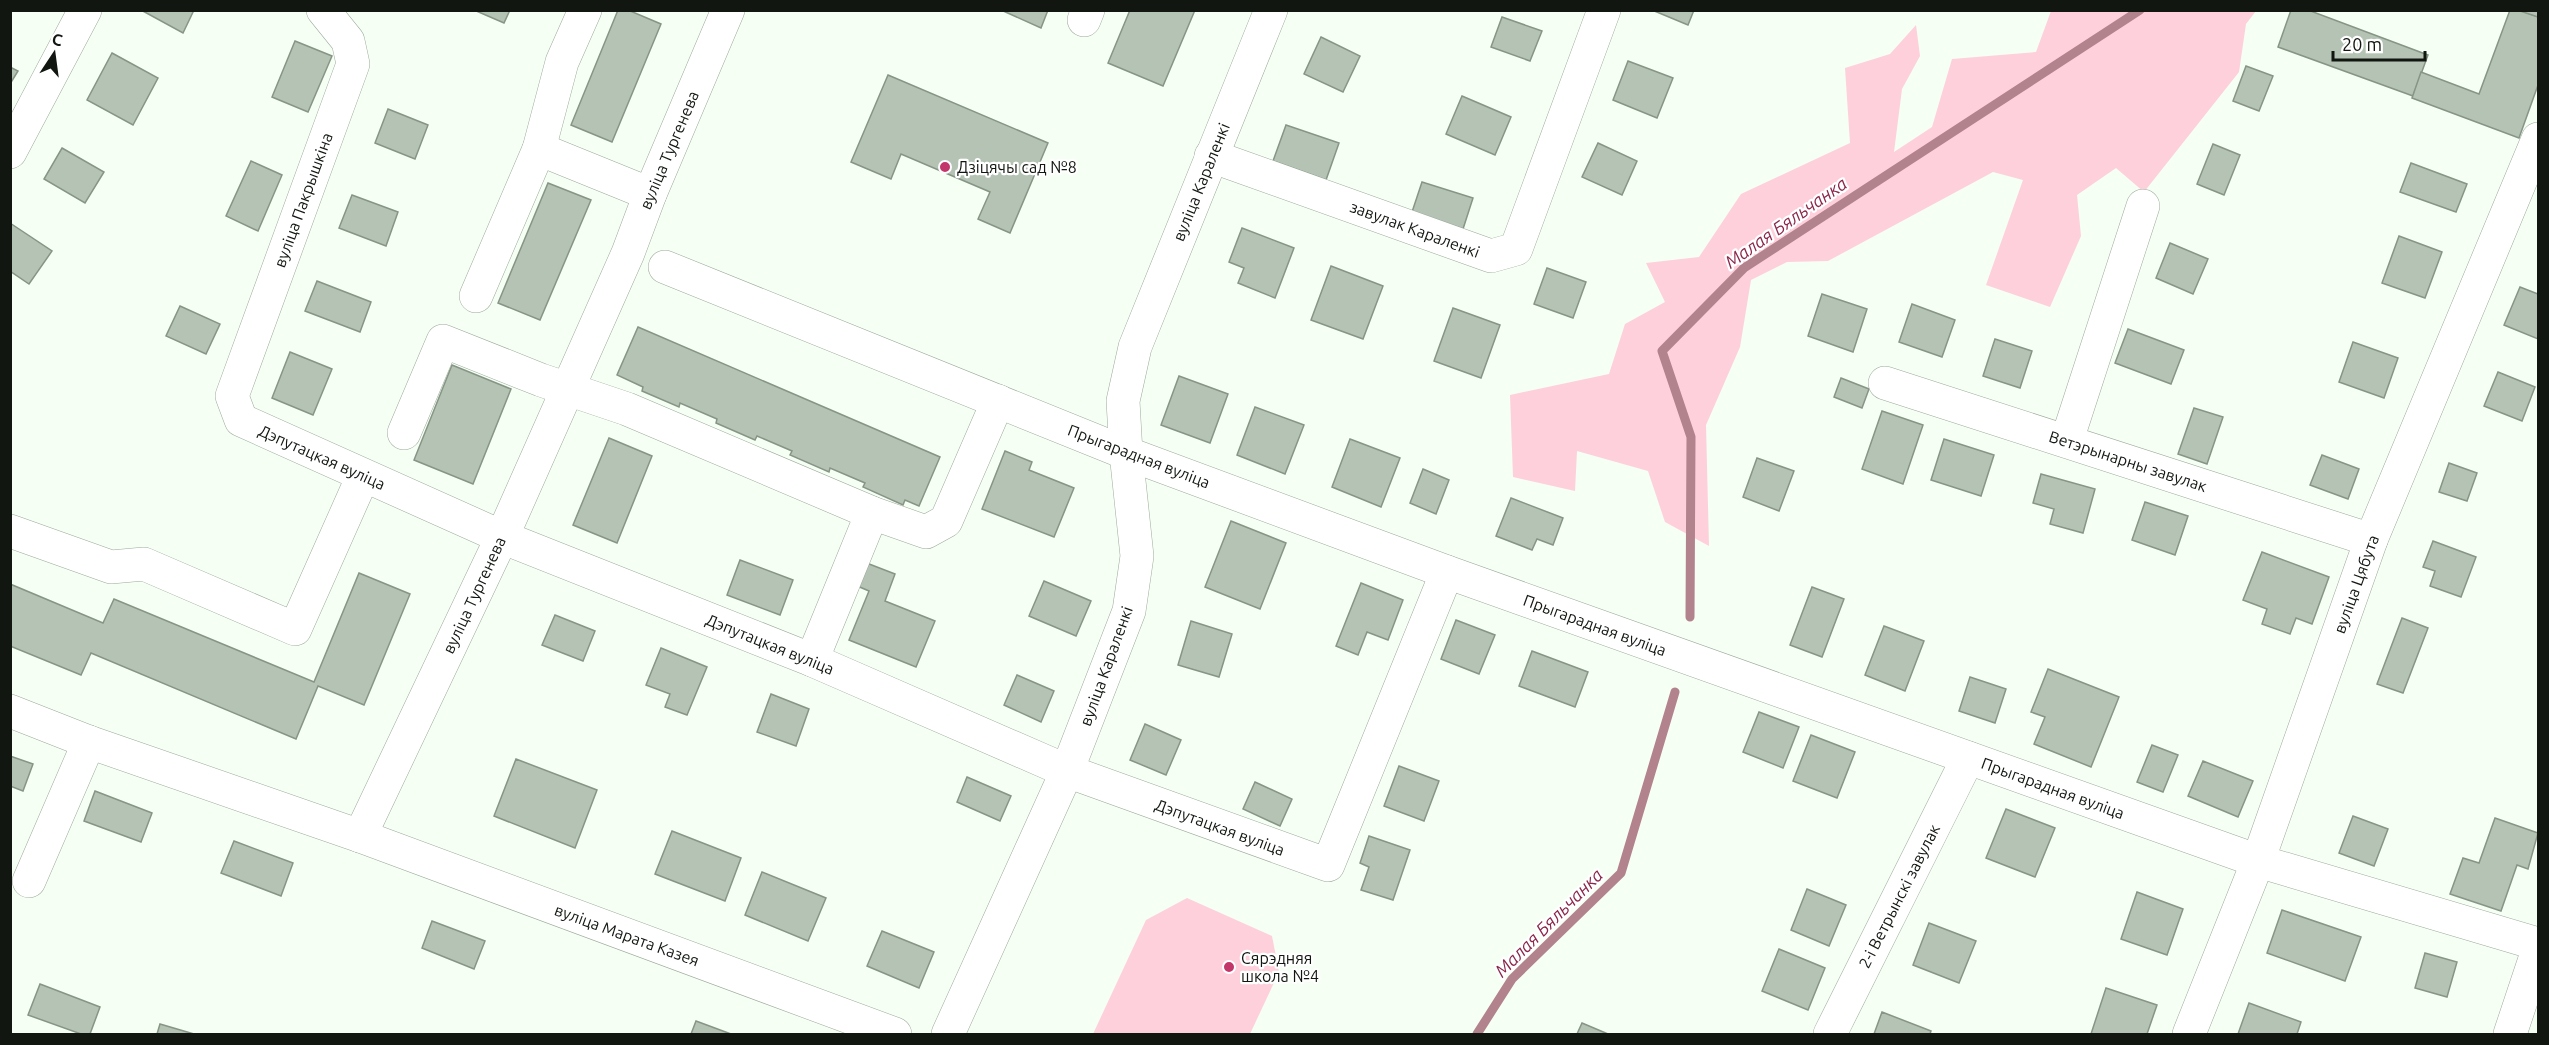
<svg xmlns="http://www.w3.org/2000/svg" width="2549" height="1045" viewBox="0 0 2549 1045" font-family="Ubuntu,sans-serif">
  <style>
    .green { fill: #fed0db }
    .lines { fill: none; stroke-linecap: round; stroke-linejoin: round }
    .stream { stroke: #b2828d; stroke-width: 9 }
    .building { fill: #b4c3b3; stroke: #869585; stroke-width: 1.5 }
    .minor-casing { stroke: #9dab9b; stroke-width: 34 }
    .minor { stroke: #fff; stroke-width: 33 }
    .poi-dot { fill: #c2366a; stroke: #fff; stroke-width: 2 }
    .labels { text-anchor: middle; stroke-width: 4.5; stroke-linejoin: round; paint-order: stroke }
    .street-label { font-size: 16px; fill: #111610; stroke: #fff }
    .poi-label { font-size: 16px; fill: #111610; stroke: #fff; text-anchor: start }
    .water-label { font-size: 18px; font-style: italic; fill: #8a264b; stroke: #fff }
  </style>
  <rect width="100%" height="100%" fill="#f5fff4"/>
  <g class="green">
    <path d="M2051 11H2256L2246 24 2239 72 2144 192 2116 168 2077 195 2081 236 2050 307 1986 285 2023 180 1993 172 1828 261 1787 262 1751 280 1740 347 1706 425 1709 546 1665 522 1648 471 1577 451 1575 491 1513 477 1510 395 1609 374 1625 324 1665 302 1646 263 1699 257 1741 194 1850 143 1845 68 1890 54 1916 25 1920 56 1902 89 1894 152 1932 127 1952 59 2036 52Z"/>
    <path d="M1187 898 1272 936 1279 972 1250 1034H1093L1146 920Z"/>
  </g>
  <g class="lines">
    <g class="stream">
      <path d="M1690 617 1691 437 1662 351 1744 268 2140 10"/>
      <path d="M1477 1034 1512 979 1621 873 1675 692"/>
    </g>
  </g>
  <g class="building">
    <path d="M141 10H194L183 33Z"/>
    <path d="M474 10H510L504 23Z"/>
    <path d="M618 10H628L661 24 612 142 571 125Z"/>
    <path d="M1001 10H1048L1041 28Z"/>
    <path d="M1130 10H1195L1163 86 1108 63Z"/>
    <path d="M1652 10H1694L1688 25Z"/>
    <path d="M2291 10H2308L2428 55 2413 96 2278 47Z"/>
    <path d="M2510 10H2520L2538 17V85L2519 138 2412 98 2421 72 2479 94Z"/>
    <path d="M2538 10V17L2520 11V10Z"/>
    <path d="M1502 17 1542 31 1530 61 1491 47Z"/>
    <path d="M1321 37 1360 56 1343 92 1304 74Z"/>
    <path d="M295 41 332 56 308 112 272 97Z"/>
    <path d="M112 53 158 78 133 125 87 100Z"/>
    <path d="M1628 61 1673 78 1657 118 1613 100Z"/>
    <path d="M2246 66 2273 76 2259 111 2233 101Z"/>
    <path d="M10 67 18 71 10 84Z"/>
    <path d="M888 75 1048 143 1010 233 978 219 990 192 901 154 891 179 851 162Z"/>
    <path d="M1462 96 1511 117 1495 155 1446 134Z"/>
    <path d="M388 109 428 125 415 159 375 143Z"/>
    <path d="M1286 125 1339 143 1326 180 1273 161Z"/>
    <path d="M1598 143 1637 161 1622 195 1582 177Z"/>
    <path d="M2213 144 2240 155 2224 195 2197 184Z"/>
    <path d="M62 148 104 172 85 203 44 179Z"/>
    <path d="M251 161 282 175 258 231 226 216Z"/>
    <path d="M2411 163 2467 184 2456 212 2400 192Z"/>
    <path d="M1422 182 1473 198 1463 229 1412 212Z"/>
    <path d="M548 183 591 200 540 320 498 303Z"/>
    <path d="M352 195 398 212 386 246 339 228Z"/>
    <path d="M10 223 52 251 29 284 10 271Z"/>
    <path d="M1242 228 1294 248 1275 298 1238 283 1244 268 1229 262Z"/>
    <path d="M2399 236 2442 252 2425 298 2382 283Z"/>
    <path d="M2170 243 2208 259 2193 294 2156 278Z"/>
    <path d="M1331 266 1383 286 1363 339 1311 320Z"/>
    <path d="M1547 268 1586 282 1573 318 1534 304Z"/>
    <path d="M317 281 371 302 360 332 305 311Z"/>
    <path d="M2520 287 2538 294V339L2504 325Z"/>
    <path d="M1822 294 1867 309 1853 352 1808 336Z"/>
    <path d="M1912 304 1955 320 1942 357 1899 342Z"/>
    <path d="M180 306 220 324 206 354 166 336Z"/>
    <path d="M1453 308 1500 325 1481 378 1434 361Z"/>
    <path d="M638 327 940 457 919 506 905 500 903 505 863 487 865 483 830 468 829 472 790 455 792 451 757 436 755 440 716 423 717 419 680 403 679 407 642 391 643 387 617 375Z"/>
    <path d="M2128 329 2184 350 2171 384 2115 363Z"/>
    <path d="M1995 339 2032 351 2020 388 1983 376Z"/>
    <path d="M2353 342 2398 358 2384 398 2339 382Z"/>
    <path d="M290 352 332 369 313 415 272 398Z"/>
    <path d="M452 365 511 389 473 484 414 460Z"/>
    <path d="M2498 372 2535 387 2522 421 2484 406Z"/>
    <path d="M1179 376 1228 394 1210 443 1161 425Z"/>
    <path d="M1841 378 1869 389 1862 408 1834 397Z"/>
    <path d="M1255 407 1304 425 1285 474 1237 455Z"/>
    <path d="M2194 408 2223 417 2207 464 2178 454Z"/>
    <path d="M1882 411 1923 425 1903 484 1862 469Z"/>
    <path d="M609 438 652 456 617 543 573 525Z"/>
    <path d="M1350 439 1400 458 1381 507 1332 487Z"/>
    <path d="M1944 439 1994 455 1981 496 1931 480Z"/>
    <path d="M1005 451 1032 462 1029 470 1074 488 1054 537 982 509Z"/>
    <path d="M2322 455 2359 469 2348 499 2310 485Z"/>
    <path d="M1757 458 1794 471 1779 511 1743 497Z"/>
    <path d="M2449 463 2477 473 2467 501 2439 492Z"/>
    <path d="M1423 469 1449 480 1436 514 1410 503Z"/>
    <path d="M2041 474 2095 489 2083 533 2050 524 2054 509 2033 503Z"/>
    <path d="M1511 498 1563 518 1553 545 1537 539 1532 550 1496 536Z"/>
    <path d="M2145 502 2188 516 2175 555 2132 540Z"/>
    <path d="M1231 521 1286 543 1260 609 1205 587Z"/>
    <path d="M2433 541 2476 557 2461 597 2430 586 2435 571 2423 567Z"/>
    <path d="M2262 552 2329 577 2312 624 2296 618 2290 634 2262 624 2267 609 2243 600Z"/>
    <path d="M740 560 793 580 780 615 727 595Z"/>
    <path d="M864 562 895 574 885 601 935 621 916 667 849 640 869 591 855 585Z"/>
    <path d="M359 573 410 594 364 705 318 686 296 739 91 653 81 675 10 646V584L103 623 114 599 314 682Z"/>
    <path d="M1044 581 1091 601 1076 636 1029 616Z"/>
    <path d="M1361 583 1403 600 1388 640 1367 632 1358 655 1336 646Z"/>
    <path d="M1812 587 1844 599 1822 657 1790 645Z"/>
    <path d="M555 615 595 631 583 661 542 645Z"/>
    <path d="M2402 618 2428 628 2403 693 2377 684Z"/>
    <path d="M1456 620 1495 635 1479 674 1441 659Z"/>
    <path d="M1191 621 1232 634 1219 677 1178 665Z"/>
    <path d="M1884 626 1924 641 1905 691 1865 675Z"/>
    <path d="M661 648 707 667 687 715 665 707 670 694 646 685Z"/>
    <path d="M1532 651 1588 672 1575 707 1519 686Z"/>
    <path d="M2048 669 2119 697 2091 767 2034 744 2045 717 2031 712Z"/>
    <path d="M1017 675 1054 691 1041 722 1004 705Z"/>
    <path d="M1970 677 2006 689 1995 723 1959 711Z"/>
    <path d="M771 694 809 709 796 746 757 732Z"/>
    <path d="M1759 712 1799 727 1783 768 1743 752Z"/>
    <path d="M1145 724 1181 740 1166 775 1130 760Z"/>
    <path d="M1811 735 1855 752 1837 798 1793 781Z"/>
    <path d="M2152 745 2178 755 2163 792 2137 782Z"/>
    <path d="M10 756 33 764 23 791 10 786Z"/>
    <path d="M516 759 597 790 575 848 494 816Z"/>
    <path d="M2203 761 2253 781 2238 817 2188 796Z"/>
    <path d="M1399 766 1439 781 1424 821 1384 806Z"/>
    <path d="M967 777 1011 796 1000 821 957 802Z"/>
    <path d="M1255 782 1292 799 1280 826 1243 809Z"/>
    <path d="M95 791 152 813 141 842 84 821Z"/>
    <path d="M2006 809 2055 828 2035 877 1986 858Z"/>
    <path d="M2353 816 2388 829 2374 866 2339 853Z"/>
    <path d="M2495 818 2538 833 2528 869 2517 865 2501 911 2450 894 2463 858 2479 863Z"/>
    <path d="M672 831 741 858 725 901 655 874Z"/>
    <path d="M1369 836 1410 850 1393 900 1361 890 1369 867 1360 863Z"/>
    <path d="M234 841 293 863 281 896 221 873Z"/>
    <path d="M762 872 826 898 808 941 745 915Z"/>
    <path d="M1807 889 1846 905 1829 946 1791 930Z"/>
    <path d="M2137 892 2183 909 2167 955 2121 939Z"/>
    <path d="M2282 910 2361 937 2345 981 2267 953Z"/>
    <path d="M432 921 485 941 474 969 422 948Z"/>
    <path d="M1929 923 1976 941 1959 983 1913 965Z"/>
    <path d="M882 931 934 952 919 988 867 966Z"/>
    <path d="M1779 949 1825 968 1808 1010 1762 991Z"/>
    <path d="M2425 953 2457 962 2447 997 2415 988Z"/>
    <path d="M40 984 100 1007 90 1034H81L28 1015Z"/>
    <path d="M2106 988 2157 1005 2147 1034H2091Z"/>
    <path d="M2249 1003 2301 1022 2297 1034H2238Z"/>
    <path d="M1882 1012 1931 1031 1930 1034H1874Z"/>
    <path d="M696 1021 731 1034H691Z"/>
    <path d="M1582 1023 1608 1034H1577Z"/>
    <path d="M160 1024 194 1034H157Z"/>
  </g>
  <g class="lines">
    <g class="minor-casing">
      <g id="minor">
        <path d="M323 10 348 41 353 64 232 396 241 420 502 537 812 660 1067 771 1328 865 1447 572"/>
        <path d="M1084 20 1088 10"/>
        <path d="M539 149 650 194"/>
        <path d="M10 152 85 10"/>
        <path d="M1211 156 1491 256 1516 249 1604 10"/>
        <path d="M665 267 1126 453 1447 572 2258 861 2538 944"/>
        <path d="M476 296 539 149 562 62 585 10"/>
        <path d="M1885 383 2371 540"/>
        <path d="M404 433 443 341 541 380 627 409 872 513 926 532 946 521 998 401"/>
        <path d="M2067 440 2143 206"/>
        <path d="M10 531 111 567 144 564 295 629 363 476"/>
        <path d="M812 660 872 513"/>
        <path d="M10 711 89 742 360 836 895 1034"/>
        <path d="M360 836 502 537 628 253 650 194 728 10"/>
        <path d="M29 881 89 742"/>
        <path d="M948 1034 1067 771 1129 611 1137 556 1126 453 1123 401 1135 347 1271 10"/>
        <path d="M1830 1034 1968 758"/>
        <path d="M2189 1034 2258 861 2371 540 2538 139"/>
        <path d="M2510 1034 2538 950"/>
      </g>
    </g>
    <use href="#minor" class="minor"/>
  </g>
  <g class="poi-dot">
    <circle cx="945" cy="167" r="6"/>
    <circle cx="1229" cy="967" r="6"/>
  </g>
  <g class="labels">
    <g class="street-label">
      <text transform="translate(669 150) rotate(-67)" y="6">вуліца Тургенева</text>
      <text transform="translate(1201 182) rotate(-68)" y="6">вуліца Караленкі</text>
      <text transform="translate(303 200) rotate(-70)" y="6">вуліца Пакрышкіна</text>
      <text transform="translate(1415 229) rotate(20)" y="6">завулак Караленкі</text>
      <text transform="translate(1139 456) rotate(21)" y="6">Прыгарадная вуліца</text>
      <text transform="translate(322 457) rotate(24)" y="6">Дэпутацкая вуліца</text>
      <text transform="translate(2128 461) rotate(18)" y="6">Ветэрынарны завулак</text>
      <text transform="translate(2356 584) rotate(-70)" y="6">вуліца Цябута</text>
      <text transform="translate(474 595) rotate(-65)" y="6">вуліца Тургенева</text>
      <text transform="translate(1595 625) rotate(20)" y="6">Прыгарадная вуліца</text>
      <text transform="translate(770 644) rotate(22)" y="6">Дэпутацкая вуліца</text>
      <text transform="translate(1106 666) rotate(-70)" y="6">вуліца Караленкі</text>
      <text transform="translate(2053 788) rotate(20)" y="6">Прыгарадная вуліца</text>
      <text transform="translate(1220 827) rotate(20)" y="6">Дэпутацкая вуліца</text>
      <text transform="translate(1899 896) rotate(-63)" y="6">2-і Ветрынскі завулак</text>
      <text transform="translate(627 935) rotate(20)" y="6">вуліца Марата Казея</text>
    </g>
    <g class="poi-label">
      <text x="957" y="173">Дзіцячы сад №8</text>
      <text x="1241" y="964">Сярэдняя<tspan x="1241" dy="18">школа №4</tspan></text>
    </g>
    <g class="water-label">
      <text transform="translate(1786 223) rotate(-35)" y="6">Малая Бяльчанка</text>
      <text transform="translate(1549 923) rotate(-45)" y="6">Малая Бяльчанка</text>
    </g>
  </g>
  <rect width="2549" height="1045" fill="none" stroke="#111610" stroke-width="24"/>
  <g transform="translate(54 54) rotate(13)" stroke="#ffffff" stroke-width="4.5" paint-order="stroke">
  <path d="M0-4.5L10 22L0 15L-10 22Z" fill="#111610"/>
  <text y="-9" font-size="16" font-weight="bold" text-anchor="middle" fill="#111610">С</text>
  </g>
  <path d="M2333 51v9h92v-9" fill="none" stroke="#111610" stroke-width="3"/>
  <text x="2342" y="51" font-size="18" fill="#111610" stroke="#ffffff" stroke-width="4.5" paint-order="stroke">20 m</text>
</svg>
